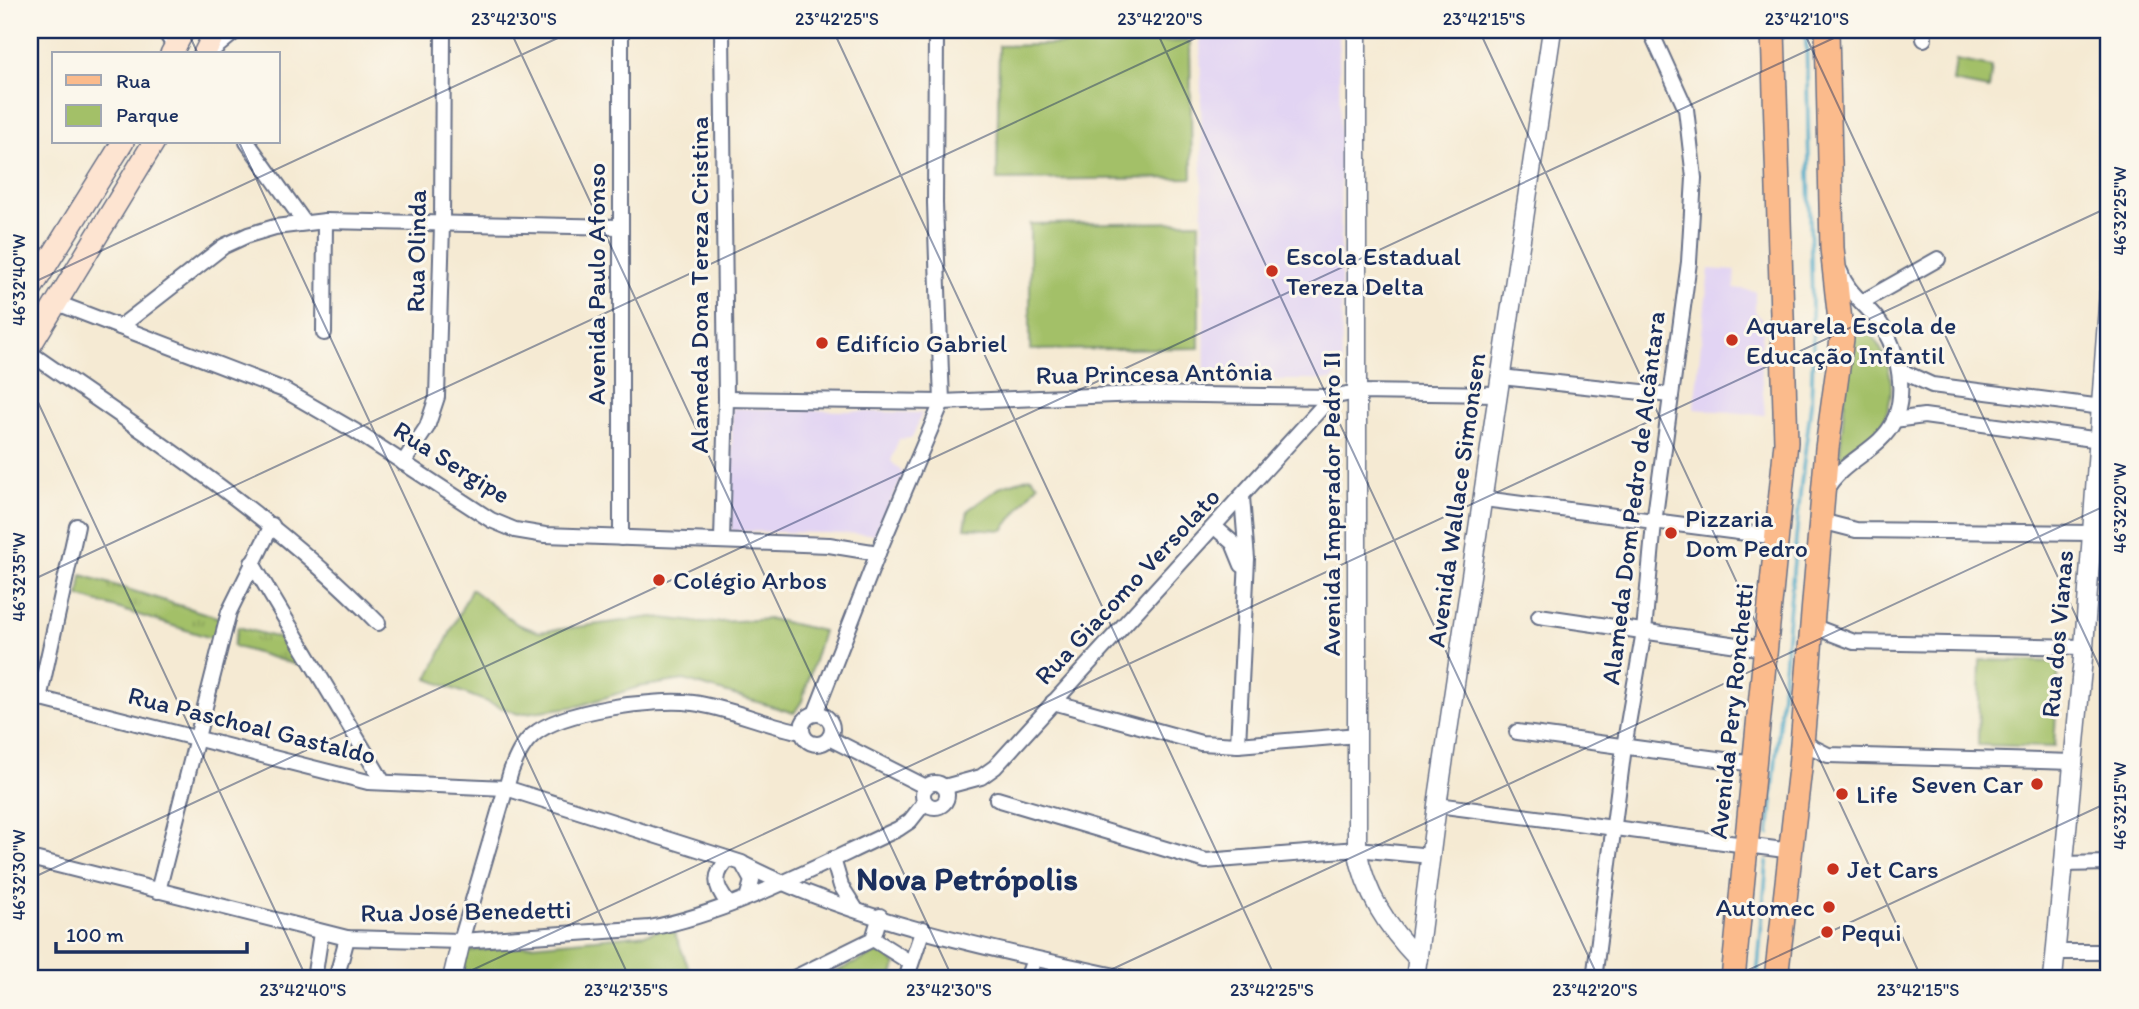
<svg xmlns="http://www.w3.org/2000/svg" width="2139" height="1009" viewBox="0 0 2139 1009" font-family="Itim,sans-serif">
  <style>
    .built { fill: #e2d4f3 }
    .grass { fill: url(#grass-tufts); stroke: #5f7863; stroke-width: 2 }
    .park { fill: #a3c068; stroke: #5f7863; stroke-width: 2 }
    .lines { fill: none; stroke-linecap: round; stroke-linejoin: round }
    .stream { stroke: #47a7c6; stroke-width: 3.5 }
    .minor-casing { stroke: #677087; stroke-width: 18 }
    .tertiary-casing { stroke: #677087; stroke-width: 21 }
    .secondary-casing { stroke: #677087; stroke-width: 24 }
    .primary-casing { stroke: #677087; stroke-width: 26 }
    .minor { stroke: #fff; stroke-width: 14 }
    .tertiary { stroke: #fff; stroke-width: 18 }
    .secondary { stroke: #fde4d1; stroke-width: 21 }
    .primary { stroke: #fbbb8c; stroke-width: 23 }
    .ticks { fill: none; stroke: #1b2f5e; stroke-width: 2; stroke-opacity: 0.45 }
    .poi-dot { fill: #c8321e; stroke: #fbf7ec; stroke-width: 2.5 }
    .labels { text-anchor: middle; stroke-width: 6; stroke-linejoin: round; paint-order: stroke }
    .street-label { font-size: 26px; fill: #1b2f5e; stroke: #fbf7ec }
    .poi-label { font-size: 26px; fill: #1b2f5e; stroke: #fbf7ec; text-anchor: start }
    .district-label { font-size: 33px; font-weight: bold; fill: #1b2f5e; stroke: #fbf7ec }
    .neatline { fill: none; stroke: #1b2f5e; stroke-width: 2.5 }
    .ticks-label { font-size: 18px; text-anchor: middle; fill: #1b2f5e }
  </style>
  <defs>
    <pattern id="grass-tufts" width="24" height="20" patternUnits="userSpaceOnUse" patternTransform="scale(1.75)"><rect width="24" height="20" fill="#a3c068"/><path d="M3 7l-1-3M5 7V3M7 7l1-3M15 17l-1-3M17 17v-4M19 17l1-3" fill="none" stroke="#849c59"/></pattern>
  </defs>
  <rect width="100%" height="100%" fill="#fbf7ec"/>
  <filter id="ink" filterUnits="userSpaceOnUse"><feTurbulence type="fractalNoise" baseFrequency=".0143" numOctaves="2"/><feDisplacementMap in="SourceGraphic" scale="14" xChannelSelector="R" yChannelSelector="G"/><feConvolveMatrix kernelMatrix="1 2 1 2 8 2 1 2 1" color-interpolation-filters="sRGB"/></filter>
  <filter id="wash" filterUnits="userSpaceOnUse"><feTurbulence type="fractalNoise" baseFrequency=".00686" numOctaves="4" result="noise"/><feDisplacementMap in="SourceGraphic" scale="28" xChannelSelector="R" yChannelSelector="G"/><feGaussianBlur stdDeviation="1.57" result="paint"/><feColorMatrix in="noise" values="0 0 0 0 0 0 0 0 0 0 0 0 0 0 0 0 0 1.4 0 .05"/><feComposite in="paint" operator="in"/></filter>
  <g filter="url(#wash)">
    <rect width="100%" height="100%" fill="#f5ead3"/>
    <g class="built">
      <path d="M1200 30H1339L1342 369 1332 380H1205Z"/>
      <path d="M1709 269 1735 271 1734 288 1755 291V311L1764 323 1760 357 1765 415 1694 409Z"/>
      <path d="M732 408 922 413 912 438 899 439 891 461 904 474 875 534 731 531Z"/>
    </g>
    <g class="grass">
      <path d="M82 575 220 618 214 639 79 596Z"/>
      <path d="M238 627 283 639 297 665 233 646Z"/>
    </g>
    <g class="park">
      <path d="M1190 41 1192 178 997 180 999 46Z"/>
      <path d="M1956 60 1992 67 1989 89 1953 82Z"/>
      <path d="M1199 222V348L1030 350V224Z"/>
      <path d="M1852 317C1888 344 1904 388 1879 428 1876 434 1872 442 1867 446 1860 453 1848 458 1839 463Z"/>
      <path d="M1031 477 1038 484 1003 530 965 528 968 510 1002 486Z"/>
      <path d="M471 589 517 624 539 632 653 617 703 623 771 619 823 631 802 701 794 713 684 680 638 687 579 706 518 714 428 679Z"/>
      <path d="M1980 660 2059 662 2054 747 1978 745Z"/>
      <path d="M672 926 693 979H461L467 951 647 934Z"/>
      <path d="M882 951 896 965 892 979H819Z"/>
    </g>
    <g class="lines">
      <g class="stream">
        <path d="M1769 834 1801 484 1811 404 1813 351 1806 30"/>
        <path d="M1757 979 1767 862"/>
      </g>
    </g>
  </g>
  <g filter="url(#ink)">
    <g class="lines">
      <g class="minor-casing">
        <g id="minor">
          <path d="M164 30 175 47"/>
          <path d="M1923 30 1924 39"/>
          <path d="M209 53 237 30"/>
          <path d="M247 142 304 222"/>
          <path d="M1862 302 1938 259"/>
          <path d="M57 303 284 390 355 431 491 520 515 530 545 535 829 545 878 553"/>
          <path d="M120 327 224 246 248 235 275 227 325 221 620 227"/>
          <path d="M324 333 325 221"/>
          <path d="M30 353C151 437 275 517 378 623"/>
          <path d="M1899 370 1932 385 2102 407"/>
          <path d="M1501 377 1670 395"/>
          <path d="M726 399 942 402 1140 394 1331 397 1357 392 1498 394"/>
          <path d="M1894 420 1924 416 2100 440"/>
          <path d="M403 463 427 427 437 397 442 225 443 30"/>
          <path d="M1826 490C1842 460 1880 451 1894 421 1908 388 1897 344 1876 318 1863 302 1846 291 1840 271"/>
          <path d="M1484 499 1777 537"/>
          <path d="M1821 521 1856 530 2092 533"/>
          <path d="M1216 528 1233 543 1242 565"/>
          <path d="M621 538V30"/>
          <path d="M722 540 726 399 722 30"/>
          <path d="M252 563 383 782"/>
          <path d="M1539 616 1765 649"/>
          <path d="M1812 626 1854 642 2084 647"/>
          <path d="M30 696 368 782 506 788 742 863 752 881 748 895"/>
          <path d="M39 699 77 526"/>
          <path d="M1053 702 1201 743 1238 745 1358 735"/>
          <path d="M815 714 878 553 942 402 935 203 936 30"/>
          <circle cx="817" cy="729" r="15"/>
          <path d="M1517 732 1754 764"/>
          <path d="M829 738 926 787"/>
          <path d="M1802 742 1828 755 2073 762"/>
          <path d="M1238 745 1247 559 1242 497"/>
          <circle cx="935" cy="795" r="12"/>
          <path d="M944 787 981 777 995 767 1331 397"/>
          <path d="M997 799 1206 861 1357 849 1431 856"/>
          <path d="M1437 805 1792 851"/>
          <path d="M30 858 347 938 461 941 650 928C734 912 821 864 898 829L910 821 925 802"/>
          <path d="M833 859 841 886 855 908"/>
          <path d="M2063 864 2109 863"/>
          <path d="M745 865C859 923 1004 952 1129 979"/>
          <path d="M158 891 229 612 272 525"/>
          <path d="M728 903C714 886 713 874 729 859"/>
          <path d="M873 939 911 963"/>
          <path d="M461 941 511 771C516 758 522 744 533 735 562 710 656 698 693 703 730 708 765 725 802 732"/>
          <path d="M2056 952H2109"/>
          <path d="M314 979 321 933"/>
          <path d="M336 979 347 938"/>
          <path d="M792 979 873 939 880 916"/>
          <path d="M906 979 923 929"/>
          <path d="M1027 979 1034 959"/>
          <path d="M1594 979 1624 747 1644 631 1654 523 1689 262 1694 178 1686 109 1650 30"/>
        </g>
      </g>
      <g class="tertiary-casing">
        <g id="tertiary">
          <path d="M1357 30V849C1365 893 1387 927 1418 959"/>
          <path d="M452 979 461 941"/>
          <path d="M1415 979 1437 805 1552 30"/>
          <path d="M2053 979 2084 647 2109 292"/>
        </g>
      </g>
      <g class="secondary-casing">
        <g id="secondary">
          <path d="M171 54 184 30"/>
          <path d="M204 54 216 30"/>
          <path d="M30 291 123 142"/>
          <path d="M30 346 154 142"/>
        </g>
      </g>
      <g class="primary-casing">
        <g id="primary">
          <path d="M1733 979 1786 442 1773 30"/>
          <path d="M1776 979 1800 768 1827 448 1842 339 1832 248 1827 30"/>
        </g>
      </g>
      <use href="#minor" class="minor"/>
      <use href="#tertiary" class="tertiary"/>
      <use href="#secondary" class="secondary"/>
      <use href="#primary" class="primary"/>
    </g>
  </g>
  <path class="ticks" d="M187 30 198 54M510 30 953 979M833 30 1276 979M1156 30 1599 979M1479 30 1922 979M1803 30 2109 687M239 142 630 979M30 284 575 30M30 385 307 979M30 581 1213 30M30 879 1851 30M453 979 2109 207M1091 979 2109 504M1729 979 2109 802"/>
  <g class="poi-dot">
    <circle cx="1272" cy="271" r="7"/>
    <circle cx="1732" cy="340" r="7"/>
    <circle cx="822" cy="343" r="7"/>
    <circle cx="1671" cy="533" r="7"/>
    <circle cx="659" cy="580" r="7"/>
    <circle cx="2037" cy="784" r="7"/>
    <circle cx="1842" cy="794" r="7"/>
    <circle cx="1833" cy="869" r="7"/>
    <circle cx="1829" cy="907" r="7"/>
    <circle cx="1827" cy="932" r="7"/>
  </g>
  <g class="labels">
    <g class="street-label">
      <text transform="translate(416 251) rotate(-89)" y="9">Rua Olinda</text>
      <text transform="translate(596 284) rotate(-90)" y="9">Avenida Paulo Afonso</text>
      <text transform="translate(699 285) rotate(-90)" y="9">Alameda Dona Tereza Cristina</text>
      <text transform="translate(1154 373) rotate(-1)" y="9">Rua Princesa Antônia</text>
      <text transform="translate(452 462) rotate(32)" y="9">Rua Sergipe</text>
      <text transform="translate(1633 498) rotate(-83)" y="9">Alameda Dom Pedro de Alcântara</text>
      <text transform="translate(1456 500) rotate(-82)" y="9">Avenida Wallace Simonsen</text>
      <text transform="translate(1331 504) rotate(-90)" y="9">Avenida Imperador Pedro II</text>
      <text transform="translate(1127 586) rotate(-47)" y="9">Rua Giacomo Versolato</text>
      <text transform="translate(2057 634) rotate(-85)" y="9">Rua dos Vianas</text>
      <text transform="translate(1731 711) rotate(-84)" y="9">Avenida Pery Ronchetti</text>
      <text transform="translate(252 725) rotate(14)" y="9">Rua Paschoal Gastaldo</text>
      <text transform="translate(466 911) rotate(-1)" y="9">Rua José Benedetti</text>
    </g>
    <g class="poi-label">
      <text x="1286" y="265">Escola Estadual<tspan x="1286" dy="30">Tereza Delta</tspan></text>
      <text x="1746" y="334">Aquarela Escola de<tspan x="1746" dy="30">Educação Infantil</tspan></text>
      <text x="836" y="352">Edifício Gabriel</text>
      <text x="1685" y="527">Pizzaria<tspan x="1685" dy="30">Dom Pedro</tspan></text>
      <text x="673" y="589">Colégio Arbos</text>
      <text x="2023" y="793" text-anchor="end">Seven Car</text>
      <text x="1856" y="803">Life</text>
      <text x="1847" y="878">Jet Cars</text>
      <text x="1815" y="916" text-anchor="end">Automec</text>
      <text x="1841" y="941">Pequi</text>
    </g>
    <g class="district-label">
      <text x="967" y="890">Nova Petrópolis</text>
    </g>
  </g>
  <rect width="2139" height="1009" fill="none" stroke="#fbf7ec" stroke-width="77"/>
  <rect x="52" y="52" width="228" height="91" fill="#fbf7ec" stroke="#a1a7b3" stroke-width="2"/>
  <rect x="66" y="75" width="35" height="10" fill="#fbbb8c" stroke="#a1a7b3" stroke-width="2"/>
  <text x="116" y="88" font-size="21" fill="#1b2f5e">Rua</text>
  <rect x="66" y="105" width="35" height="21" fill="#a3c068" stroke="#a1a7b3" stroke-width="2"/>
  <text x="116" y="122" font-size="21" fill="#1b2f5e">Parque</text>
  <path d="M56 942v10h191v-10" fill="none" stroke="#1b2f5e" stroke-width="3.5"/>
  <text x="66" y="942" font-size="21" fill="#1b2f5e" stroke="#fbf7ec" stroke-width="5" paint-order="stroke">100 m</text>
  <rect x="38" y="38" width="2062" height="932" class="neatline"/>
  <g class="ticks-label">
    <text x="514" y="25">23°42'30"S</text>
    <text x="837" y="25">23°42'25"S</text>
    <text x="1160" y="25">23°42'20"S</text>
    <text x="1484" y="25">23°42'15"S</text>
    <text x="1807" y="25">23°42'10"S</text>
    <text transform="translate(2120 211) rotate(-90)" y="6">46°32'25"W</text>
    <text transform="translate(19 280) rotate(-90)" y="6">46°32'40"W</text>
    <text transform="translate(2120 508) rotate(-90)" y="6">46°32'20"W</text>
    <text transform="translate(19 577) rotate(-90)" y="6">46°32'35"W</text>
    <text transform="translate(2120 806) rotate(-90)" y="6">46°32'15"W</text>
    <text transform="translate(19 875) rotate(-90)" y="6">46°32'30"W</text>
    <text x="303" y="996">23°42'40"S</text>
    <text x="626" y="996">23°42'35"S</text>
    <text x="949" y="996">23°42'30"S</text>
    <text x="1272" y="996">23°42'25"S</text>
    <text x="1595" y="996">23°42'20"S</text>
    <text x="1918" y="996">23°42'15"S</text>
  </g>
</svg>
